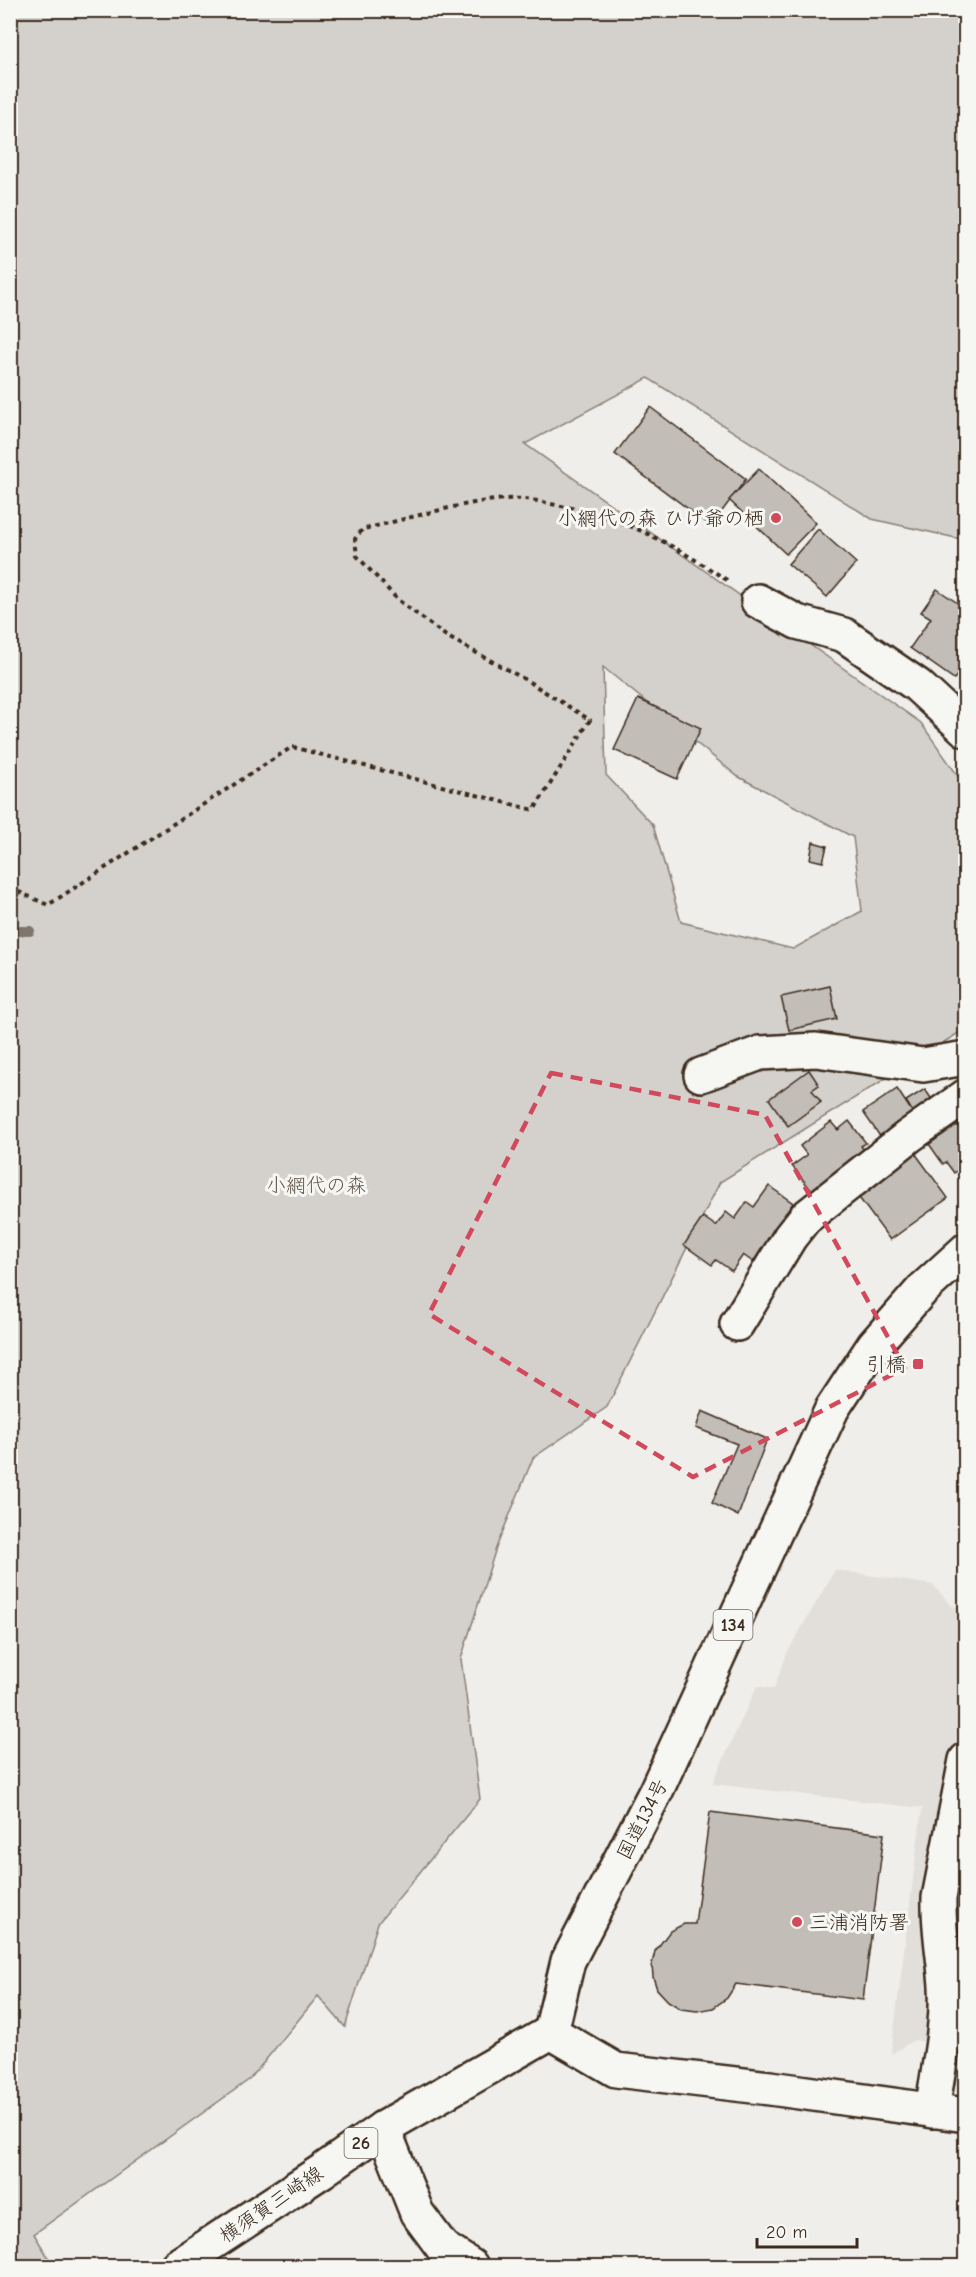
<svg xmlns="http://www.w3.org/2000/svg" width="976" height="2277" viewBox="0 0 976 2277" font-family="'Comic Neue','Klee One',sans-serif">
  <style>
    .built { fill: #e2dfdb }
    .green { fill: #d4d1cc; stroke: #887e75; stroke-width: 1.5; fill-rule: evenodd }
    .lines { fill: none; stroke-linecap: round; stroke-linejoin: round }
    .stream { stroke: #81766d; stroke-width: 10 }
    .building { fill: #c2bdb7; stroke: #3b2a1e; stroke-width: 1.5 }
    .minor-casing { stroke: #3b2a1e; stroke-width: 38 }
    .major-casing { stroke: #3b2a1e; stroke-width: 38 }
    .highway-casing { stroke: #3b2a1e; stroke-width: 38 }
    .path { stroke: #3b2a1e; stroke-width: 4; stroke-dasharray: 4.5 4.5; stroke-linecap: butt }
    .minor { stroke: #f6f6f2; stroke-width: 33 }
    .major { stroke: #f6f6f2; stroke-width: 33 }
    .highway { stroke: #f6f6f2; stroke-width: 33 }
    .marked { fill: none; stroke: #d1495b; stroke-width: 4.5; stroke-dasharray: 12 8; stroke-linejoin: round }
    .poi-dot { fill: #d1495b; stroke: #f6f6f2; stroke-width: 2 }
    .labels { text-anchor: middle; stroke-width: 6; stroke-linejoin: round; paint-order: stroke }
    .shield { fill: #f6f6f2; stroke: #73675e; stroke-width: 1.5 }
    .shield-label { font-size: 18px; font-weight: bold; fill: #3b2a1e }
    .poi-label { font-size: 20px; fill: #3b2a1e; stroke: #f6f6f2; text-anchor: end }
    .park-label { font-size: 20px; fill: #61544a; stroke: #f6f6f2 }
    .street-label { font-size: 20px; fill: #3b2a1e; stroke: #f6f6f2 }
  </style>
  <rect width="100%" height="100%" fill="#efeeea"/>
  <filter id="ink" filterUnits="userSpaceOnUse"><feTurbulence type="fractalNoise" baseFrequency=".0167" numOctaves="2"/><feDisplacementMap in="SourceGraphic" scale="12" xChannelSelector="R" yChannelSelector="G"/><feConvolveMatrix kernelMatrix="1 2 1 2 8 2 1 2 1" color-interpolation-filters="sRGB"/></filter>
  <g filter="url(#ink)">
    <path class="built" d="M835 1570 933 1585 952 1606 965 1608V2048L914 2040 891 2054 922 1808 712 1784 757 1686 774 1689 787 1653Z"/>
    <path class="green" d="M11 11H965V540L872 519 648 378 525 444 921 723 965 786V1029L720 1182 607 1407 533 1458 496 1548 461 1659 480 1799 378 1923 345 2027 318 1996 250 2079 34 2234 53 2265 11 2266ZM603 667 737 776 853 837 862 911 793 949 681 922 653 825 606 775Z"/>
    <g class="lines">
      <path class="stream" d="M10 931H30"/>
    </g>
    <g class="building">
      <path d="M650 407 746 479 711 526 615 454Z"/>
      <path d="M759 469 816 523 786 554 729 500Z"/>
      <path d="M818 529 856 563 827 597 788 564Z"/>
      <path d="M937 589 959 604 964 597 966 599V665L954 679 910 648 931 618 921 612Z"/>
      <path d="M638 699 701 728 677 779 614 750Z"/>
      <path d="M813 842 827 846 823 862 810 859Z"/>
      <path d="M830 986 837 1019 789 1030 781 997Z"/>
      <path d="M809 1070 819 1085 812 1090 821 1102 788 1126 769 1099Z"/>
      <path d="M897 1089 917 1119 884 1142 863 1112Z"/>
      <path d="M925 1089 936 1106 917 1119 906 1101Z"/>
      <path d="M966 1119V1148L963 1150 966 1154V1165L954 1173 946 1162 943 1164 929 1144Z"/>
      <path d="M849 1121 866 1143 861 1146 867 1154 815 1195 792 1166 807 1155 800 1146 831 1122 838 1130Z"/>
      <path d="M915 1153 948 1198 890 1240 857 1195Z"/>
      <path d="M769 1186 793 1203 753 1262 743 1255 732 1271 716 1260 712 1265 684 1245 703 1217 716 1226 726 1212 735 1219 747 1202 754 1207Z"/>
      <path d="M702 1411 767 1439 738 1516 712 1503 737 1444 696 1428Z"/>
      <path d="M710 1812 884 1834 863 2000 736 1984 727 1998 713 2008 697 2011 681 2009 668 2001 657 1989 653 1977 652 1964 655 1951 670 1931 684 1924H695Z"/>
    </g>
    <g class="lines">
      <g class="minor-casing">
        <g id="minor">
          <path d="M758 601 797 622 844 635 917 685 966 730"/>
          <path d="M701 1075 760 1053 816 1050 923 1065 966 1058"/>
          <path d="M737 1324 790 1237 805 1218 909 1136 966 1096"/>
          <path d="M932 2111C938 2070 948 2027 946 1986 944 1957 938 1928 939 1898L966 1760"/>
          <path d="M383 2128 417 2213 443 2248 471 2266"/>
        </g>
      </g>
      <g class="major-casing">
        <path id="major" d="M177 2266 322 2171 383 2128 551 2032"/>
      </g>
      <g class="highway-casing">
        <path id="highway" d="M966 1250 922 1290 874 1345 832 1409 656 1791 568 1961 551 2032 616 2070 770 2088 966 2115"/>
      </g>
      <path class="path" d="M10 888 48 905 292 747 534 810 590 720 526 680 446 636 398 600 357 556 355 539 363 529C409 519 479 496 525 499 535 500 546 503 556 505 628 518 670 543 730 582"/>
      <use href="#minor" class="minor"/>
      <use href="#major" class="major"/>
      <use href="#highway" class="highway"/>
    </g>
  </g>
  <path class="marked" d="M551 1073 765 1115 905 1368 693 1477 429 1314Z"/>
  <g class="poi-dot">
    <circle cx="776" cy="518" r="6"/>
    <rect x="912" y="1358" width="12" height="12" rx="3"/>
    <circle cx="797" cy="1922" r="6"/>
  </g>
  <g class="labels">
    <g class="shield">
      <rect x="713.5" y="1610" width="39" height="30" rx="4.5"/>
      <rect x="344.5" y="2128" width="33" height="30" rx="4.5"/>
    </g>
    <g class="shield-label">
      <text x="733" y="1631">134</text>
      <text x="361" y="2149">26</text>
    </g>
    <g class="poi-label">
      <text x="764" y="525">小網代の森 ひげ爺の栖</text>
      <text x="906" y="1371">引橋</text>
      <text x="809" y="1929" text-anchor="start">三浦消防署</text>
    </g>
    <g class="park-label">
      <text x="316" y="1192">小網代の森</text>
    </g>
    <g class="street-label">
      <text transform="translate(642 1819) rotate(-63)" y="7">国道134号</text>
      <text transform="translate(271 2204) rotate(-34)" y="7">横須賀三崎線</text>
    </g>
  </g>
  <rect width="976" height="2277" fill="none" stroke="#f6f6f2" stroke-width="36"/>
  <rect x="18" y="18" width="940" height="2241" fill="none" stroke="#3b2a1e" stroke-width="2" filter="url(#ink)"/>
  <path d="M757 2238v9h100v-9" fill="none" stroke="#3b2a1e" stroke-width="3"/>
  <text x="766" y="2238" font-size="18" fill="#3b2a1e" stroke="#f6f6f2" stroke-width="4.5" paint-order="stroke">20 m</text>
</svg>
